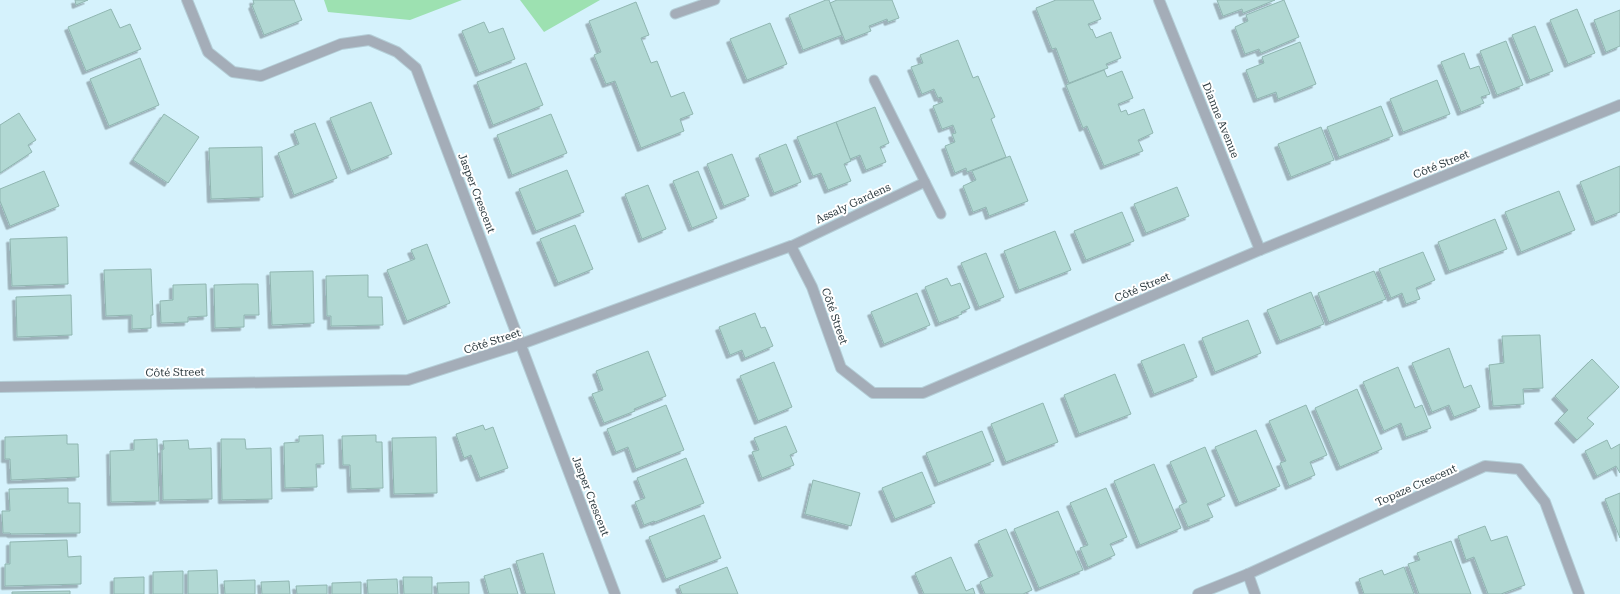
<svg xmlns="http://www.w3.org/2000/svg" width="1620" height="594" viewBox="0 0 1620 594" font-family="'Roboto Serif',serif">
  <style>
    .green { fill: #9de1b1 }
    .building { fill: #b1d8d3; stroke: #90b6b1; filter: url(#shadow) }
    .lines { fill: none; stroke-linecap: round; stroke-linejoin: round }
    .service-casing { stroke: #b4ced7; stroke-width: 11 }
    .minor-casing { stroke: #b4ced7; stroke-width: 12 }
    .service { stroke: #a4adb8; stroke-width: 9 }
    .minor { stroke: #a4adb8; stroke-width: 10 }
    .labels { text-anchor: middle; stroke-width: 4; stroke-linejoin: round; paint-order: stroke }
    .street-label { font-size: 11px; fill: #2f3d42; stroke: #fff }
  </style>
  <defs>
    <filter id="shadow"><feDropShadow dx="-3.5" dy="3.5" stdDeviation="0" flood-color="#0004"/></filter>
  </defs>
  <rect width="100%" height="100%" fill="#d5f2fc"/>
  <g class="green">
    <path d="M324 0H462L410 20 328 12Z"/>
    <path d="M520 0H600L544 32Z"/>
  </g>
  <g class="building">
    <path d="M75 0H88L76 5Z"/>
    <path d="M253 0H294L302 20 264 35 252 5 254 4Z"/>
    <path d="M826 0H829L842 35 803 50 789 15Z"/>
    <path d="M837 0H892L899 18 888 22 887 19 869 26 871 31 845 41 830 3Z"/>
    <path d="M1056 0H1093L1101 19 1088 24 1091 30 1092 29 1096 38 1111 32 1121 58 1106 64 1108 68 1069 83 1056 48 1052 49 1036 8Z"/>
    <path d="M1217 0H1275L1243 13 1242 9 1223 16Z"/>
    <path d="M1284 0 1299 37 1261 53 1259 49 1245 54 1235 27 1248 21 1246 15Z"/>
    <path d="M636 2 649 35 641 38 651 63 657 61 671 97 684 92 693 114 680 119 684 131 641 148 615 81 606 84 594 55 601 52 589 21Z"/>
    <path d="M111 9 120 28 130 24 141 49 86 71 68 27Z"/>
    <path d="M1577 9 1595 53 1568 64 1550 20Z"/>
    <path d="M1620 10V46L1606 52 1594 20Z"/>
    <path d="M484 22 489 33 503 28 515 59 479 73 462 31Z"/>
    <path d="M770 23 787 64 747 80 730 39Z"/>
    <path d="M1535 26 1553 71 1530 80 1512 35Z"/>
    <path d="M958 40 973 78 978 76 995 117 991 119 1006 157 967 172 966 168 955 173 945 146 955 142 952 134 956 133 953 125 942 129 933 106 943 102 941 97 938 98 934 89 922 94 911 67 923 63 920 55Z"/>
    <path d="M1506 41 1523 85 1497 95 1480 51Z"/>
    <path d="M1300 42 1316 84 1278 99 1276 92 1257 99 1246 70 1264 63 1262 57Z"/>
    <path d="M1464 53 1470 69 1479 66 1490 94 1481 97 1484 103 1461 112 1441 62Z"/>
    <path d="M140 58 159 105 109 126 90 79Z"/>
    <path d="M526 63 543 105 493 125 477 82Z"/>
    <path d="M1104 70 1107 77 1122 71 1133 98 1118 104 1121 112 1126 110 1128 115 1144 109 1153 133 1138 140 1143 151 1104 166 1087 126 1083 128 1066 85Z"/>
    <path d="M1437 80 1450 114 1403 132 1390 99Z"/>
    <path d="M371 102 392 154 351 171 330 118Z"/>
    <path d="M1381 106 1393 136 1339 157 1327 127Z"/>
    <path d="M875 107 889 143 880 147 886 162 866 170 860 155 850 159 836 122Z"/>
    <path d="M19 113 36 140 28 145 32 152 0 173V125Z"/>
    <path d="M164 114 199 137 168 183 133 160Z"/>
    <path d="M551 114 567 153 512 175 497 135Z"/>
    <path d="M836 122 851 161 844 164 851 181 828 190 821 173 813 176 797 137Z"/>
    <path d="M315 123 337 178 294 195 278 153 299 144 294 131Z"/>
    <path d="M1321 127 1334 160 1291 177 1278 144Z"/>
    <path d="M786 144 801 182 774 193 759 155Z"/>
    <path d="M262 147 263 197 211 199 209 148Z"/>
    <path d="M732 154 749 196 724 206 707 164Z"/>
    <path d="M1010 156 1028 201 989 216 986 207 973 212 963 186 976 180 972 171Z"/>
    <path d="M1620 166V212L1595 222 1580 182Z"/>
    <path d="M567 170 584 212 536 231 519 189Z"/>
    <path d="M44 171 59 206 10 226 0 201V189Z"/>
    <path d="M698 171 717 218 692 228 673 181Z"/>
    <path d="M648 185 666 229 642 239 625 194Z"/>
    <path d="M1177 187 1189 216 1146 233 1134 204Z"/>
    <path d="M1559 191 1575 230 1521 252 1505 212Z"/>
    <path d="M1122 212 1134 241 1086 260 1074 231Z"/>
    <path d="M1495 219 1507 249 1449 271 1438 242Z"/>
    <path d="M575 225 593 269 558 283 540 239Z"/>
    <path d="M1055 231 1071 270 1019 290 1004 251Z"/>
    <path d="M67 237 68 284 12 286 10 239Z"/>
    <path d="M427 244 450 303 407 321 387 270 415 259 411 250Z"/>
    <path d="M1423 252 1435 280 1416 288 1420 299 1406 304 1402 293 1391 298 1379 269Z"/>
    <path d="M986 253 1004 297 979 307 961 263Z"/>
    <path d="M151 269 153 315H151V328L132 329V315L106 316 104 270Z"/>
    <path d="M313 271 314 323 272 325 270 272Z"/>
    <path d="M1374 271 1386 299 1329 322 1318 293Z"/>
    <path d="M368 275V297H382L383 325 331 326V316H327L326 276Z"/>
    <path d="M947 278 951 286 960 283 970 308 961 312 962 314 939 323 925 287Z"/>
    <path d="M206 284 207 316 188 317V322L161 323 160 301 173 300V285Z"/>
    <path d="M243 284H258L259 315H244V327L215 328 214 285Z"/>
    <path d="M1311 292 1324 324 1280 341 1267 310Z"/>
    <path d="M917 293 930 325 884 344 871 312Z"/>
    <path d="M71 295 72 335 17 337 16 297Z"/>
    <path d="M755 313 761 328 765 327 773 346 745 358 742 350 730 355 719 327Z"/>
    <path d="M1248 320 1261 353 1215 372 1202 338Z"/>
    <path d="M1540 335 1543 388 1523 389 1524 404 1493 406 1489 365 1504 363 1502 336Z"/>
    <path d="M1184 344 1197 377 1154 394 1141 361Z"/>
    <path d="M1449 348 1464 388 1471 385 1480 407 1454 417 1449 405 1432 412 1412 363Z"/>
    <path d="M648 351 666 396 634 409 635 411 604 423 592 394 603 390 596 371Z"/>
    <path d="M1592 359 1619 387 1587 418 1594 424 1577 440 1558 420 1568 410 1555 396Z"/>
    <path d="M774 362 792 407 758 421 740 376Z"/>
    <path d="M1398 367 1415 408 1422 405 1431 428 1406 437 1401 423 1384 431 1363 382Z"/>
    <path d="M1115 374 1131 414 1079 434 1064 395Z"/>
    <path d="M1357 389 1382 449 1340 467 1315 408Z"/>
    <path d="M1043 403 1058 442 1006 462 991 424Z"/>
    <path d="M666 405 684 450 636 469 628 447 616 452 607 429Z"/>
    <path d="M1306 405 1327 455 1310 462 1315 475 1289 486 1280 463 1286 461 1269 421Z"/>
    <path d="M483 425 485 430 493 427 508 468 480 478 471 455 464 458 456 434Z"/>
    <path d="M786 426 797 452 790 455 794 465 762 478 752 452 759 450 754 438Z"/>
    <path d="M1256 430 1280 486 1239 503 1215 447Z"/>
    <path d="M982 431 994 461 938 483 926 453Z"/>
    <path d="M67 435V444H78L79 477 11 480 10 459H5V437Z"/>
    <path d="M323 435 324 464H316L317 487 285 488 284 443 299 442V436Z"/>
    <path d="M376 435V442H382L383 488 351 489 350 465H343L342 436Z"/>
    <path d="M436 437 437 493 394 494 392 438Z"/>
    <path d="M157 439 159 501 111 502 110 451 134 450V440Z"/>
    <path d="M221 439H245L246 449 271 448 272 499 222 500Z"/>
    <path d="M188 440 189 449 211 448 212 499 163 500 162 450 164 449 163 441Z"/>
    <path d="M1607 440 1611 449 1620 444V473L1616 466 1597 476 1585 451Z"/>
    <path d="M1205 447 1225 496 1207 504 1213 517 1188 527 1179 506 1187 502 1170 462Z"/>
    <path d="M686 458 704 503 655 522 654 521 644 525 635 502 645 498 637 478Z"/>
    <path d="M1154 464 1181 528 1140 545 1114 481Z"/>
    <path d="M922 472 935 503 895 519 882 488Z"/>
    <path d="M813 480 860 493 851 526 805 514Z"/>
    <path d="M68 488V503H80V533L11 534 10 533H3L2 511H10L9 489Z"/>
    <path d="M1106 488 1127 537 1110 544 1115 555 1088 567 1080 548 1088 545 1070 503Z"/>
    <path d="M1620 493V538L1605 499Z"/>
    <path d="M1058 511 1083 570 1039 588 1014 529Z"/>
    <path d="M704 515 721 558 666 579 649 537Z"/>
    <path d="M1485 526 1491 541 1507 536 1525 585 1501 594H1488L1474 557 1466 560 1458 536Z"/>
    <path d="M1006 529 1032 590 1023 594H985L980 582 993 576 978 541Z"/>
    <path d="M67 540 68 557 81 556V584L5 586V564H10V542Z"/>
    <path d="M1451 541 1471 594H1419L1408 564 1420 560 1417 553Z"/>
    <path d="M543 553 555 594H526L516 561Z"/>
    <path d="M951 557 966 591 973 588 975 594H924L915 573Z"/>
    <path d="M727 567 738 594H682L679 586Z"/>
    <path d="M1404 567 1414 594H1364L1359 579 1382 570 1384 575Z"/>
    <path d="M510 568 518 594H489L484 576Z"/>
    <path d="M217 570 218 594H188V571Z"/>
    <path d="M183 571V594H153V572Z"/>
    <path d="M144 577V594H114V578Z"/>
    <path d="M403 577H432V594H404Z"/>
    <path d="M397 579 398 594H368L367 580Z"/>
    <path d="M255 580V594H225L224 581Z"/>
    <path d="M289 581 290 594H262L261 582Z"/>
    <path d="M361 582V594H332V583Z"/>
    <path d="M469 582V594H438L437 583Z"/>
    <path d="M327 585V594H297L296 586Z"/>
    <path d="M70 591V594H12V592Z"/>
  </g>
  <g class="lines">
    <g class="service-casing">
      <g id="service">
        <path d="M675 14 715 0"/>
        <path d="M874 80 941 214"/>
        <path d="M791 246 925 182"/>
      </g>
    </g>
    <g class="minor-casing">
      <g id="minor">
        <path d="M187 0 208 52 233 72 261 76 341 44 369 40 397 52 416 68 615 594"/>
        <path d="M1159 0 1260 250"/>
        <path d="M0 387 408 380 521 344 791 246 812 287 841 368 873 393H923L1260 250 1620 105"/>
        <path d="M1248 574 1255 594"/>
        <path d="M1198 594 1248 574 1485 466 1519 469 1545 502 1579 594"/>
      </g>
    </g>
    <use href="#service" class="service"/>
    <use href="#minor" class="minor"/>
  </g>
  <g class="labels">
    <g class="street-label">
      <text transform="translate(1221 120) rotate(68)" y="4">Dianne Avenue</text>
      <text transform="translate(1441 164) rotate(-22)" y="4">Côté Street</text>
      <text transform="translate(477 193) rotate(69)" y="4">Jasper Crescent</text>
      <text transform="translate(853 203) rotate(-25)" y="4">Assaly Gardens</text>
      <text transform="translate(1142 287) rotate(-23)" y="4">Côté Street</text>
      <text transform="translate(835 316) rotate(71)" y="4">Côté Street</text>
      <text transform="translate(492 341) rotate(-18)" y="4">Côté Street</text>
      <text transform="translate(175 372) rotate(-1)" y="4">Côté Street</text>
      <text transform="translate(1416 485) rotate(-24)" y="4">Topaze Crescent</text>
      <text transform="translate(591 496) rotate(69)" y="4">Jasper Crescent</text>
    </g>
  </g>
</svg>
